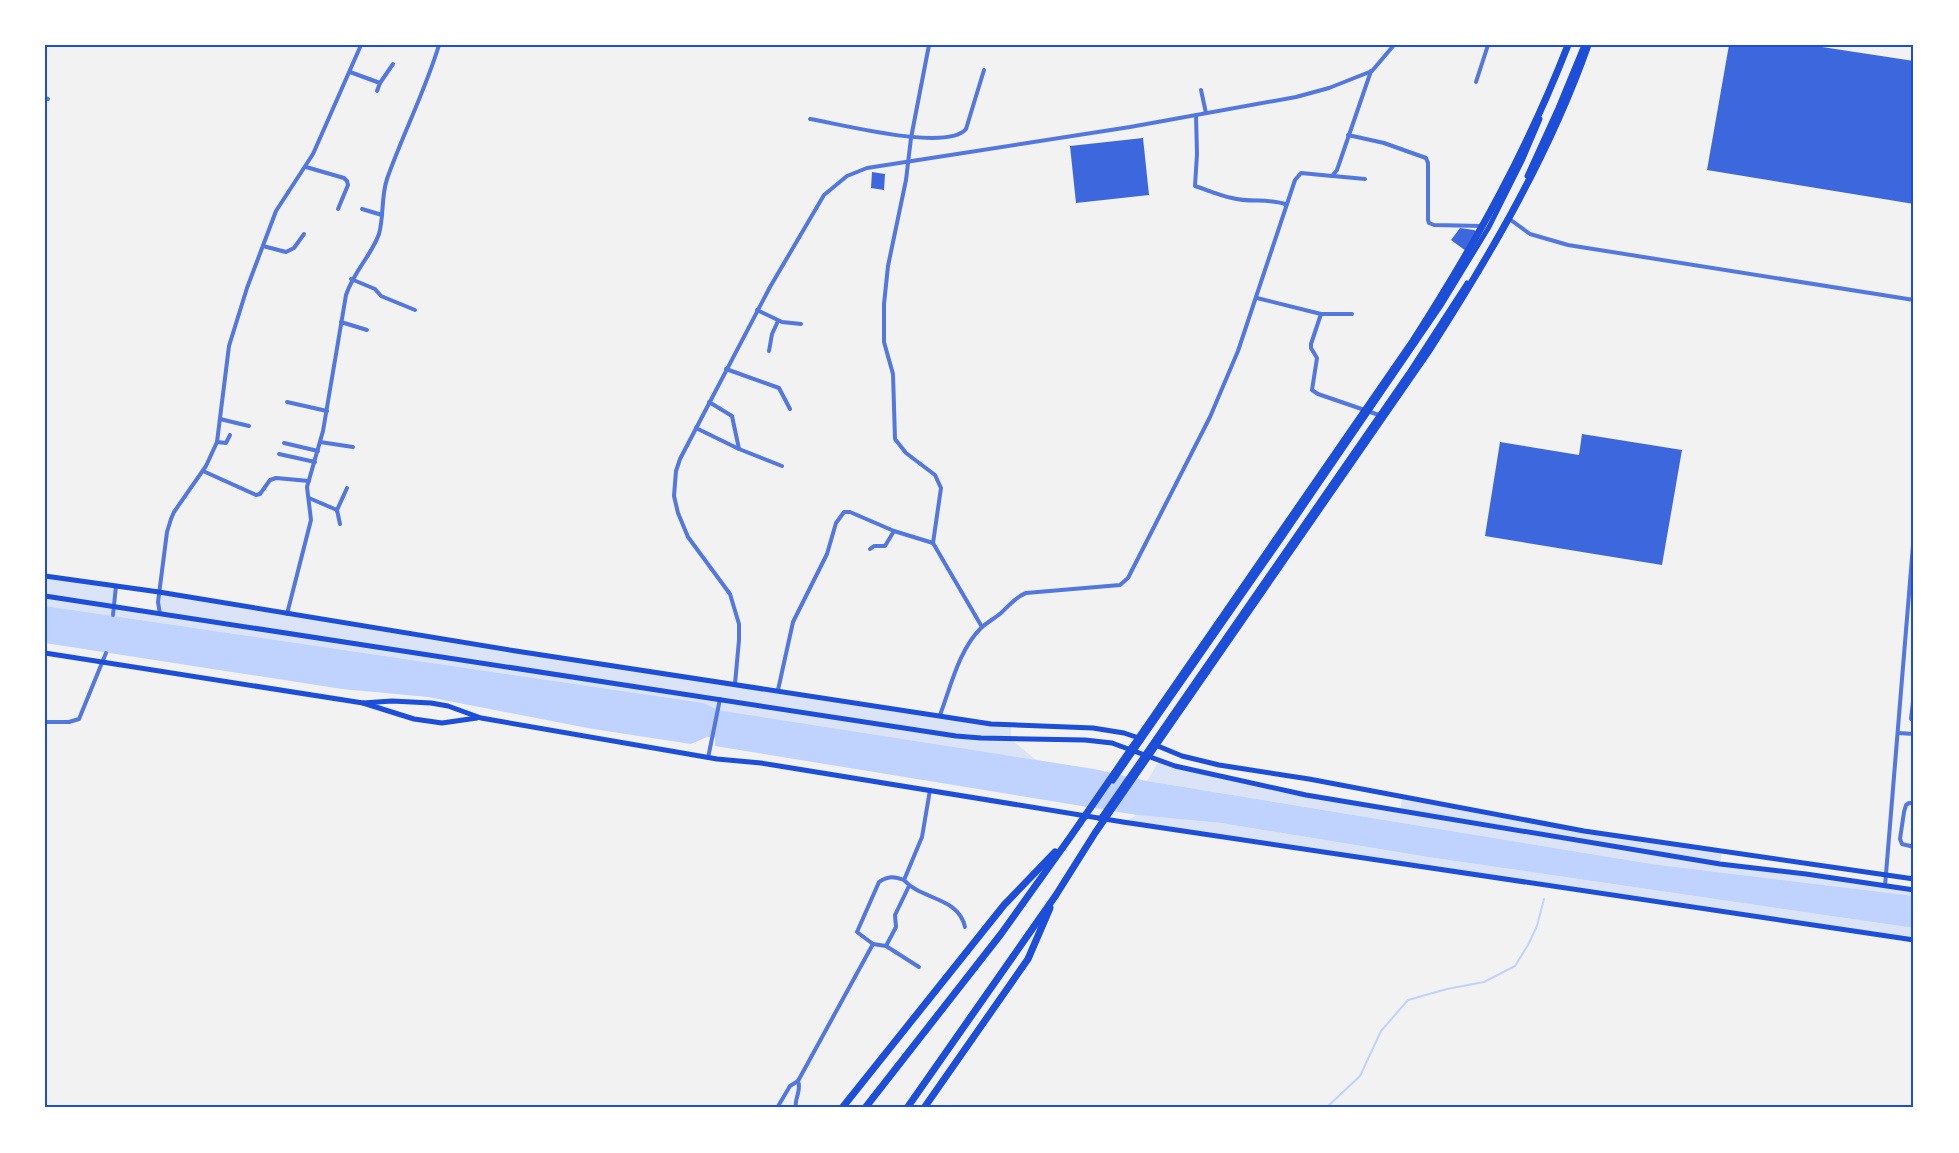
<svg xmlns="http://www.w3.org/2000/svg" width="1959" height="1153" viewBox="0 0 1959 1153" font-family="Commissioner,sans-serif">
  <style>
    .green { fill: #dbe4f7 }
    .water { fill: #bfd3fe }
    .lines { fill: none; stroke-linecap: round; stroke-linejoin: round }
    .stream { stroke: #bfd3fe; stroke-width: 2 }
    .building { fill: #3d67dc }
    .minor { stroke: #5277de; stroke-width: 4 }
    .primary { stroke: #1d4ed8; stroke-width: 5 }
    .motorway { stroke: #1d4ed8; stroke-width: 7 }
    .neatline { fill: none; stroke: #1d4ed8; stroke-width: 2 }
  </style>
  <rect width="100%" height="100%" fill="#f2f2f2"/>
  <g class="green">
    <path d="M45 576 116 586 115 606 159 614V592L516 651 1011 725V739L1036 760 718 710 704 703 45 606Z"/>
    <path d="M1159 761 1216 776 1400 811 1402 798 1722 853 1720 864 1914 890V896L1652 864 1147 781Z"/>
    <path d="M1137 815 1221 823 1428 857 1914 928V941L1123 822Z"/>
  </g>
  <path class="water" d="M45 606 704 703 718 710 1094 769 1147 781 1652 864 1914 896V928L1428 857 1221 823 1137 815 715 746V738L707 737 691 744 593 729 428 697 342 689 45 643Z"/>
  <g class="lines">
    <path class="stream" d="M1326 1108 1360 1076 1381 1031 1408 1000 1447 989 1484 982 1515 966 1528 945 1537 926 1544 899"/>
  </g>
  <g class="building">
    <path d="M1729 45H1809L1914 61V204L1707 170Z"/>
    <path d="M1143 138 1149 195 1076 203 1070 146Z"/>
    <path d="M872 172 885 174 884 190 871 188Z"/>
    <path d="M1460 228 1474 230 1479 233 1466 251 1451 240Z"/>
    <path d="M1582 434 1682 450 1662 565 1485 536 1500 442 1579 455Z"/>
  </g>
  <g class="lines">
    <g class="minor">
      <path d="M929 45 911 138 906 180 888 266 884 304V342L893 374 895 439 906 453 935 475 941 488 933 543 982 627"/>
      <path d="M350 72 380 83 377 91"/>
      <path d="M1476 82 1488 45"/>
      <path d="M380 83 393 64"/>
      <path d="M1201 90 1206 113"/>
      <path d="M45 98 48 99"/>
      <path d="M1196 115 1197 154 1195 186C1207 190 1219 195 1232 198 1250 203 1267 198 1285 204"/>
      <path d="M810 119C840 124 947 152 966 129L984 70"/>
      <path d="M1348 135 1384 143 1426 158 1428 163V220L1429 223 1434 225 1482 226"/>
      <path d="M306 167 344 178 347 181 348 185 338 209"/>
      <path d="M1333 176 1365 179"/>
      <path d="M362 209 382 215"/>
      <path d="M1508 218 1530 234 1568 245 1914 300"/>
      <path d="M263 246 286 252 294 248 304 234"/>
      <path d="M351 279 375 289 381 296 415 310"/>
      <path d="M1257 298 1321 314H1352"/>
      <path d="M757 310 782 322 801 324"/>
      <path d="M1321 314 1311 344V348L1317 358 1312 390 1318 394 1379 415"/>
      <path d="M341 322 367 330"/>
      <path d="M769 351 772 334 778 321"/>
      <path d="M726 369 779 388 790 409"/>
      <path d="M287 402 327 411"/>
      <path d="M709 402 732 416 739 449"/>
      <path d="M220 419 249 426"/>
      <path d="M696 428 739 449 782 466"/>
      <path d="M217 442 226 443 230 435"/>
      <path d="M320 442 353 447"/>
      <path d="M284 443 318 451"/>
      <path d="M279 454 315 462"/>
      <path d="M203 471 256 495 260 494 270 480 276 478 309 481"/>
      <path d="M309 498 337 510 340 524"/>
      <path d="M337 510 347 488"/>
      <path d="M870 549 874 546H885L894 531"/>
      <path d="M160 614 158 602 167 532 171 519 174 512 206 466 217 442 229 346 247 288 276 211 313 154 361 45"/>
      <path d="M287 614 311 520 307 487 323 431 346 295C354 271 371 256 379 234 384 216 381 197 387 179 403 134 425 91 439 45"/>
      <path d="M113 615 116 586"/>
      <path d="M735 684 739 640V624L730 594 688 537 678 513 674 496 676 471 680 459 770 287 824 195 847 176 867 168 1130 127 1296 97 1329 88 1372 71 1394 45"/>
      <path d="M778 690 793 622 827 554 836 523 844 512H850L894 531 933 543"/>
      <path d="M940 715C951 686 959 649 982 627 988 622 995 618 1001 613 1010 605 1015 597 1026 593L1120 585 1128 578 1210 417 1238 351 1295 180 1301 173 1332 176 1337 170 1371 71"/>
      <path d="M1911 719 1914 694"/>
      <path d="M45 722H69L79 719 106 653"/>
      <path d="M1898 733 1914 734"/>
      <path d="M708 758 720 699"/>
      <path d="M930 790 922 837 904 880C921 900 959 897 965 927"/>
      <path d="M1914 803H1909L1906 805 1904 812 1900 839 1902 844 1914 847"/>
      <path d="M904 880C894 876 888 876 879 882L857 932 873 944 886 946 919 967"/>
      <path d="M1885 886 1914 533"/>
      <path d="M886 946 896 927 895 915 909 886"/>
      <path d="M777 1108 790 1086 798 1081 873 944"/>
      <path d="M796 1108C794 1098 802 1091 798 1081"/>
    </g>
    <g class="primary">
      <path d="M1527 176 1558 108 1584 45"/>
      <path d="M45 576 159 592 516 651 991 724 1093 728 1124 733 1142 739"/>
      <path d="M45 596 956 736 981 738 1085 740 1112 743 1175 766 1306 795 1720 864 1806 874 1914 890"/>
      <path d="M45 653 363 703 414 719 442 723 477 718"/>
      <path d="M363 703 392 701 431 703 448 706 481 718 717 759 761 763 1123 822 1914 940"/>
      <path d="M1153 744 1182 756 1219 765 1309 779 1584 831 1914 879"/>
      <path d="M1113 781 1282 538 1442 304 1489 227 1522 161 1540 119"/>
      <path d="M1100 819 1408 374 1467 283"/>
    </g>
    <g class="motorway">
      <path d="M842 1108 1004 905 1055 852"/>
      <path d="M865 1108 1001 934 1071 836 1413 341C1475 244 1526 153 1568 45"/>
      <path d="M907 1108 1056 895 1095 833 1428 352C1491 254 1549 155 1588 45"/>
      <path d="M924 1108 1028 959 1050 908"/>
    </g>
  </g>
  <rect width="1959" height="1153" fill="none" stroke="#ffffff" stroke-width="93"/>
  <rect x="46" y="46" width="1866" height="1060" class="neatline"/>
</svg>
